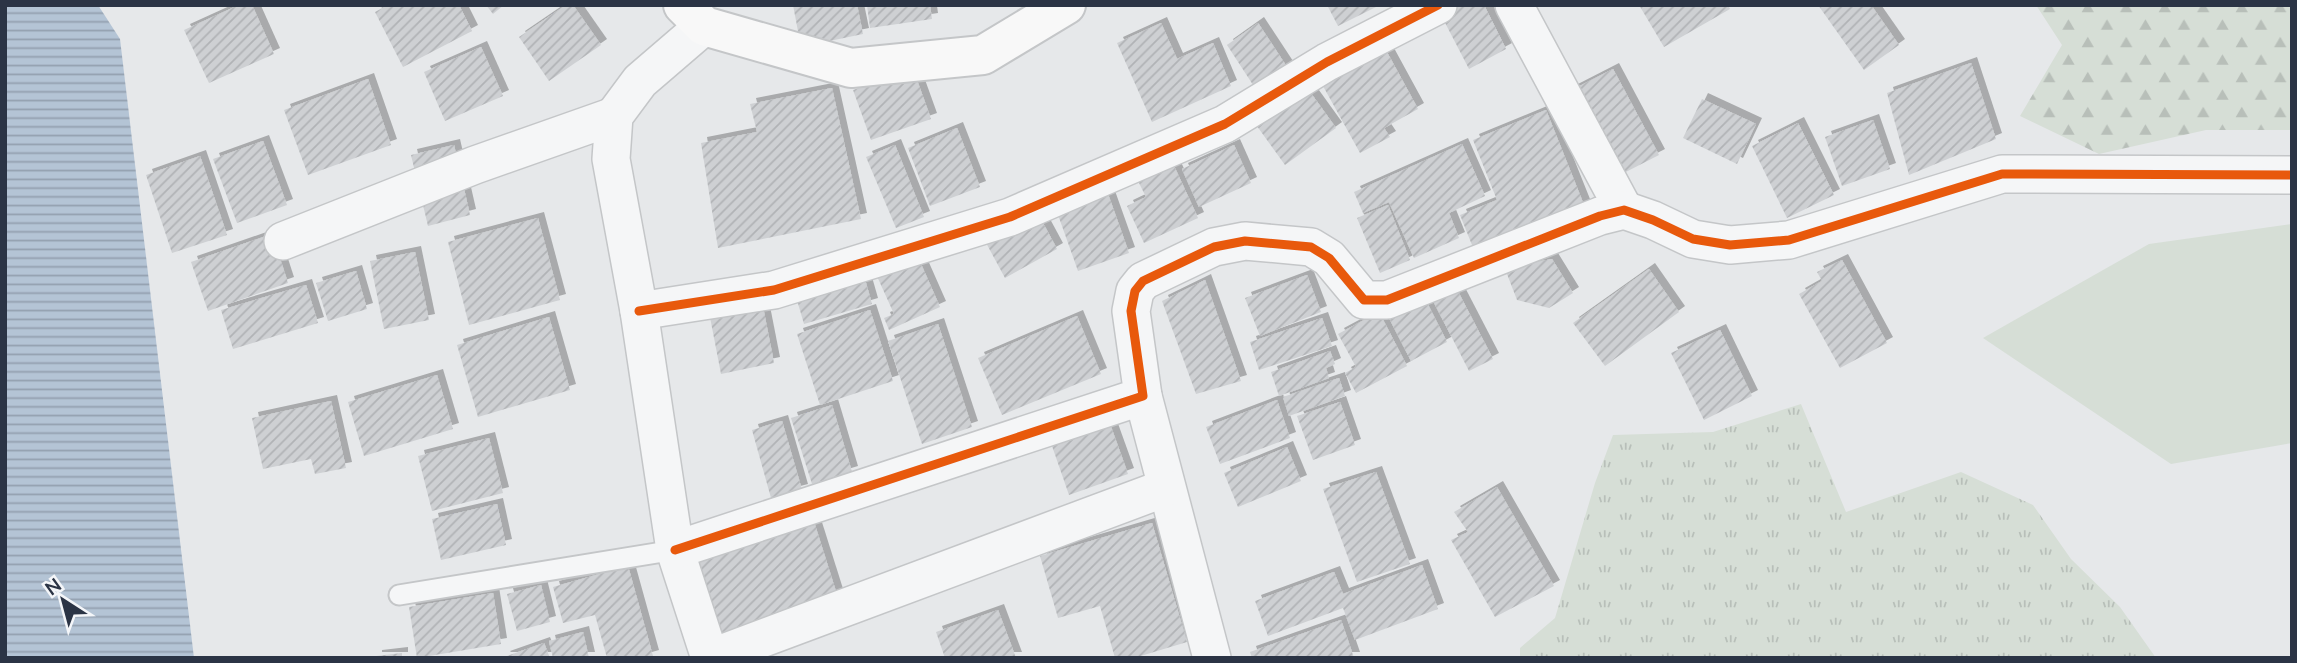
<svg xmlns="http://www.w3.org/2000/svg" width="2297" height="663" viewBox="0 0 2297 663" font-family="Mulish,sans-serif">
  <style>
    .grass { fill: url(#grass-tufts) }
    .forest { fill: url(#forest-firs) }
    .green { fill: #d6ded6 }
    .water { fill: url(#water-rules) }
    .building { fill: url(#building-hatch); filter: url(#shadow) }
    .lines { fill: none; stroke-linecap: round; stroke-linejoin: round }
    .lane-casing { stroke: #c4c6c8; stroke-width: 23 }
    .street-casing { stroke: #c4c6c8; stroke-width: 40 }
    .secondary-casing { stroke: #c4c6c8; stroke-width: 42 }
    .lane { stroke: #f5f6f7; stroke-width: 19 }
    .street { stroke: #f5f6f7; stroke-width: 37 }
    .secondary { stroke: #f8f8f8; stroke-width: 38 }
    .cycleway-casing { stroke: #f4f6f9; stroke-width: 13 }
    .cycleway { stroke: #e8590c; stroke-width: 9 }
  </style>
  <defs>
    <pattern id="grass-tufts" width="24" height="20" patternUnits="userSpaceOnUse" patternTransform="scale(1.75)"><rect width="24" height="20" fill="#d6ded6"/><path d="M3 7l-1-3M5 7V3M7 7l1-3M15 17l-1-3M17 17v-4M19 17l1-3" fill="none" stroke="#b8bfb9"/></pattern>
    <pattern id="forest-firs" width="22" height="20" patternUnits="userSpaceOnUse" patternTransform="scale(1.75)"><rect width="22" height="20" fill="#d6ded6"/><path d="M5 1l3.5 6h-7zM16 11l3.5 6h-7z" fill="#b8bfb9"/></pattern>
    <pattern id="water-rules" width="6" height="5" patternUnits="userSpaceOnUse" patternTransform="scale(1.75)"><rect width="6" height="5" fill="#b4c4d5"/><path d="M0 2.5h6" fill="none" stroke="#93a0af"/></pattern>
    <pattern id="building-hatch" width="6" height="6" patternUnits="userSpaceOnUse" patternTransform="scale(1.75)"><rect width="6" height="6" fill="#ced0d3"/><path d="M-1 1l2-2M0 6l6-6M5 7l2-2" fill="none" stroke="#b1b3b6"/></pattern>
    <filter id="shadow"><feDropShadow dx="6" dy="-6" stdDeviation="0" flood-color="#0004"/></filter>
  </defs>
  <rect width="100%" height="100%" fill="#e6e8ea"/>
  <path class="grass" d="M1801 404 1846 512 1961 472 2033 505 2071 559 2120 607 2156 658H1520V648L1555 618 1595 483 1613 435 1713 432Z"/>
  <path class="forest" d="M2036 5H2292V130H2206L2099 154 2020 116 2062 45Z"/>
  <path class="green" d="M2292 224V443L2171 464 1983 338 2149 244Z"/>
  <path class="water" d="M5 5H98L120 39 194 658H5Z"/>
  <g class="building">
    <path d="M239 5H252L274 54 209 83 184 30Z"/>
    <path d="M388 5H459L472 31 403 67 375 12Z"/>
    <path d="M486 5H504L493 14Z"/>
    <path d="M566 5H573L601 45 549 81 519 37Z"/>
    <path d="M793 5H857L863 34 801 47Z"/>
    <path d="M867 5H930L932 19 870 28Z"/>
    <path d="M1327 5H1380L1338 26Z"/>
    <path d="M1460 5H1484L1506 49 1469 69 1441 15Z"/>
    <path d="M1639 5H1728L1730 9 1664 47Z"/>
    <path d="M1818 5H1871L1899 45 1864 70Z"/>
    <path d="M1161 23 1177 59 1213 43 1231 86 1152 122 1117 43Z"/>
    <path d="M1258 23 1287 67 1255 88 1227 45Z"/>
    <path d="M1382 43 1418 109 1384 128 1390 137 1360 153 1318 77Z"/>
    <path d="M481 47 503 96 445 121 424 72Z"/>
    <path d="M1971 63 1996 139 1909 175 1887 93Z"/>
    <path d="M913 69 931 119 871 140 853 90Z"/>
    <path d="M1613 69 1659 155 1618 176 1572 90Z"/>
    <path d="M368 79 391 145 308 175 284 110Z"/>
    <path d="M1305 85 1336 128 1285 165 1254 122Z"/>
    <path d="M832 88 861 219 718 248 701 143 757 132 750 104Z"/>
    <path d="M1702 99 1756 124 1737 164 1683 138Z"/>
    <path d="M1546 110 1586 210 1476 255 1460 215 1497 200 1473 140Z"/>
    <path d="M1873 120 1890 169 1842 186 1825 137Z"/>
    <path d="M1798 123 1834 195 1787 218 1752 146Z"/>
    <path d="M957 128 980 187 930 206 908 148Z"/>
    <path d="M263 141 287 205 237 223 213 159Z"/>
    <path d="M1462 144 1485 196 1449 213 1459 238 1414 258 1389 202 1363 213 1354 192Z"/>
    <path d="M454 145 470 215 428 226 411 155Z"/>
    <path d="M895 145 924 217 896 228 866 157Z"/>
    <path d="M1234 145 1251 183 1199 207 1182 169Z"/>
    <path d="M1169 155 1198 218 1144 243 1127 206 1146 197 1133 171Z"/>
    <path d="M200 156 227 235 172 253 146 175Z"/>
    <path d="M1108 194 1129 253 1078 271 1057 212Z"/>
    <path d="M1388 205 1410 260 1380 273 1357 218Z"/>
    <path d="M1037 212 1057 249 1005 278 985 241Z"/>
    <path d="M538 218 560 300 469 325 448 242Z"/>
    <path d="M272 234 288 283 208 311 191 262Z"/>
    <path d="M415 252 429 320 384 329 370 261Z"/>
    <path d="M917 255 940 307 889 330 884 318 894 314 876 274Z"/>
    <path d="M1552 259 1573 293 1549 308 1517 300 1502 261 1525 264Z"/>
    <path d="M1842 260 1887 343 1840 368 1799 294 1822 281 1817 272Z"/>
    <path d="M862 269 872 304 804 324 794 290Z"/>
    <path d="M1649 269 1679 312 1605 366 1573 323Z"/>
    <path d="M356 271 367 309 328 321 316 283Z"/>
    <path d="M1307 275 1321 312 1260 336 1245 298Z"/>
    <path d="M1451 278 1493 359 1469 371 1427 289Z"/>
    <path d="M1205 280 1241 381 1196 394 1162 301Z"/>
    <path d="M306 285 318 323 233 349 221 310Z"/>
    <path d="M1421 291 1447 342 1411 361 1385 310Z"/>
    <path d="M762 302 774 363 721 374 709 312Z"/>
    <path d="M870 310 893 381 820 405 797 334Z"/>
    <path d="M1379 312 1407 366 1356 393 1345 373 1356 367 1338 334Z"/>
    <path d="M1077 316 1101 374 1002 415 978 358Z"/>
    <path d="M549 317 570 390 478 417 457 345Z"/>
    <path d="M1322 318 1332 346 1259 370 1250 342Z"/>
    <path d="M938 324 972 427 922 444 888 341Z"/>
    <path d="M1720 330 1752 396 1704 420 1671 353Z"/>
    <path d="M1330 351 1335 364 1326 368 1329 378 1279 396 1271 372Z"/>
    <path d="M437 375 453 429 364 456 348 402Z"/>
    <path d="M1339 378 1345 396 1289 416 1283 397Z"/>
    <path d="M1277 400 1290 438 1220 464 1206 427Z"/>
    <path d="M331 401 346 468 315 474 311 459 263 469 252 418Z"/>
    <path d="M1340 402 1355 445 1313 460 1297 416Z"/>
    <path d="M832 405 852 472 812 484 791 418Z"/>
    <path d="M782 421 802 490 771 498 752 430Z"/>
    <path d="M1110 424 1128 474 1069 495 1052 446Z"/>
    <path d="M489 438 503 493 432 511 418 456Z"/>
    <path d="M1287 447 1301 481 1238 507 1224 473Z"/>
    <path d="M1376 472 1410 564 1357 582 1323 489Z"/>
    <path d="M1497 487 1554 586 1495 617 1451 540 1468 532 1454 512Z"/>
    <path d="M497 504 506 545 441 560 432 519Z"/>
    <path d="M1152 523 1187 642 1134 658H1115L1100 606 1058 618 1040 556Z"/>
    <path d="M815 525 839 601 720 638 696 562Z"/>
    <path d="M1422 565 1438 609 1355 640 1343 608 1268 636 1255 601 1334 572 1343 594Z"/>
    <path d="M628 566 653 656 646 658H607L595 615 563 623 553 587Z"/>
    <path d="M541 585 550 622 517 631 507 594Z"/>
    <path d="M493 593 501 644 417 658 409 607Z"/>
    <path d="M998 610 1016 658H945L936 632Z"/>
    <path d="M1341 620 1354 658H1252L1250 652Z"/>
    <path d="M583 632 589 658H553L549 641Z"/>
    <path d="M544 643 550 658H505L504 657Z"/>
    <path d="M402 653V658H376V656Z"/>
  </g>
  <g class="lines">
    <g class="lane-casing">
      <path id="lane" d="M399 595 675 550"/>
    </g>
    <g class="street-casing">
      <g id="street">
        <path d="M1514 5 1624 210"/>
        <path d="M704 26 640 81 614 116 611 159 639 311 675 550 710 658"/>
        <path d="M283 241 475 165 614 116"/>
        <path d="M639 311 774 290 1010 217 1225 124 1327 62 1438 5"/>
        <path d="M1143 396 1212 658"/>
        <path d="M675 550 1143 396 1131 311 1135 291 1143 281 1214 247 1245 241 1311 247 1329 258 1364 300H1387L1600 216 1624 210 1653 220 1693 239 1730 245 1789 240 2002 174 2292 175"/>
        <path d="M710 658 1165 488"/>
      </g>
    </g>
    <g class="secondary-casing">
      <path id="secondary" d="M683 5 704 26 851 68 983 55 1066 5"/>
    </g>
    <use href="#lane" class="lane"/>
    <use href="#street" class="street"/>
    <use href="#secondary" class="secondary"/>
    <g class="cycleway-casing">
      <g id="cycleway">
        <path d="M639 311 774 290 1010 217 1225 124 1327 62 1438 5"/>
        <path d="M675 550 1143 396 1131 311 1135 291 1143 281 1214 247 1245 241 1311 247 1329 258 1364 300H1387L1600 216 1624 210 1653 220 1693 239 1730 245 1789 240 2002 174 2292 175"/>
      </g>
    </g>
    <use href="#cycleway" class="cycleway"/>
  </g>
  <rect width="2297" height="663" fill="none" stroke="#2b3445" stroke-width="14"/>
  <g transform="translate(63 600) rotate(324)" stroke="#f4f6f9" stroke-width="5" paint-order="stroke">
  <path d="M0-5L12 26L0 18L-12 26Z" fill="#2b3445"/>
  <text y="-10" font-size="19" font-weight="bold" text-anchor="middle" fill="#2b3445">N</text>
  </g>
</svg>
